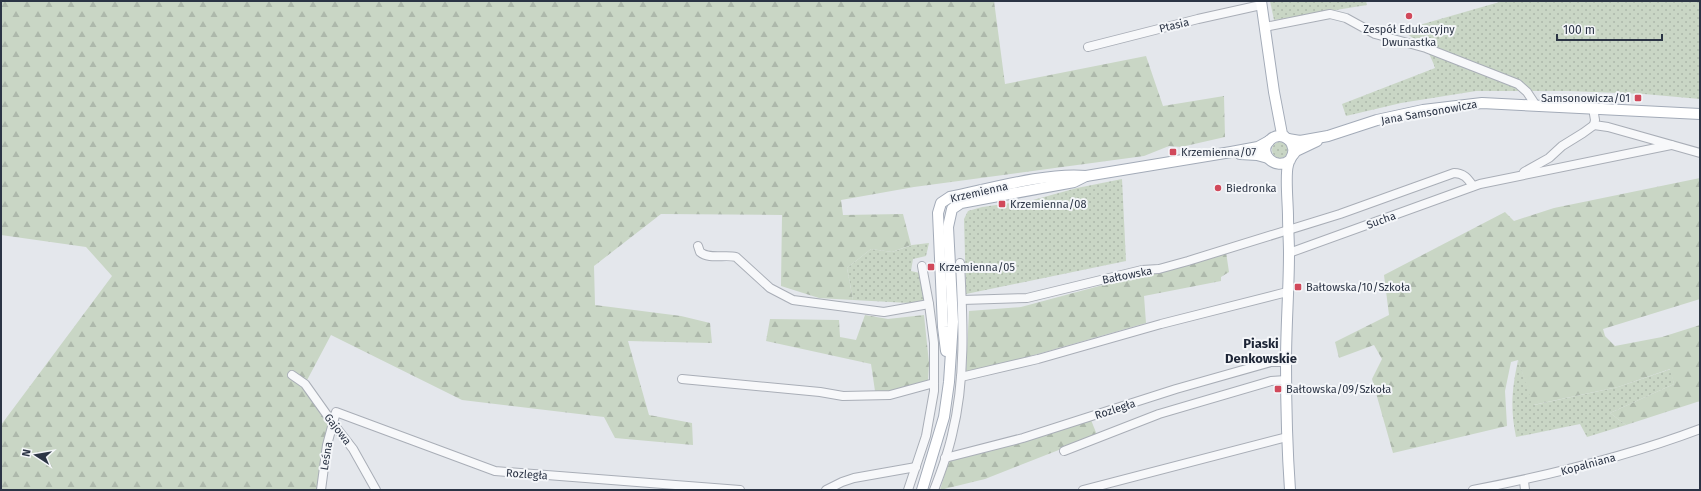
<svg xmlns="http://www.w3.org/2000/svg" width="1701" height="491" viewBox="0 0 1701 491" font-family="'Fira Sans',sans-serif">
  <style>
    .green { fill: url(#green-dots) }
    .forest { fill: url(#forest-firs) }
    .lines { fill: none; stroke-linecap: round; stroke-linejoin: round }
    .minor-casing { stroke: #a9aeb7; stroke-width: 10 }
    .major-casing { stroke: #a3abb8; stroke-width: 12 }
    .minor { stroke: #f7f8fa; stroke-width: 8 }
    .major { stroke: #fff; stroke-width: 10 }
    .poi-dot { fill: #d1495b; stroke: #f4f6f9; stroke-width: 1.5 }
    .labels { text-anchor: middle; stroke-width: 4; stroke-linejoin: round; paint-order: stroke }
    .street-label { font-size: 11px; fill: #2b3445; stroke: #f4f6f9 }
    .poi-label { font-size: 11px; fill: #2b3445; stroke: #f4f6f9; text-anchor: start }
    .quarter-label { font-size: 13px; font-weight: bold; fill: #1d2536; stroke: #f4f6f9 }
  </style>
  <defs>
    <pattern id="green-dots" width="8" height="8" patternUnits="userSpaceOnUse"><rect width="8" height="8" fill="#c9d6c5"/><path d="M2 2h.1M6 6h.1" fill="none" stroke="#adb8ab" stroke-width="1.8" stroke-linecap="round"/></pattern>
    <pattern id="forest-firs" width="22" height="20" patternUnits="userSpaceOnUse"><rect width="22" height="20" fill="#c9d6c5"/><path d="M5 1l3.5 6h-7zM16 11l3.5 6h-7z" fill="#adb8ab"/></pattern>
  </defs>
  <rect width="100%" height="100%" fill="#e4e7ec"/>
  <g class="green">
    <path d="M1270 1H1366L1367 5 1274 20Z"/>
    <path d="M1503 1H1700V99L1644 94 1568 91H1476L1401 103 1346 116 1342 104 1435 68C1428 46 1420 44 1402 30Z"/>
    <circle cx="1280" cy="150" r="8"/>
    <path d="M1122 179 1126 261 966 294 964 219 968 211 982 207 1033 200 1077 188Z"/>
    <path d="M929 243 926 256 913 259 911 271 920 273 926 300 909 303 853 300 847 268 871 249 892 252 912 245Z"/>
    <path d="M1518 360 1534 405 1618 387 1671 369 1674 384 1610 413 1626 425 1587 437 1580 424 1516 437C1510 408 1512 389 1518 360Z"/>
  </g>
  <g class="forest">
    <path d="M1 1H994L1005 84 1146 56 1163 106 1224 96 1225 137 1181 147 1169 146 1144 156 914 187 841 200 843 215 903 214 911 245 892 252 871 249 847 268 853 300 819 298 781 286 782 215 661 214 594 266 595 305 681 316 710 323 712 343 628 341 649 415 692 423 693 445 615 438 604 417 462 400 331 335 305 384 332 422 322 490H1V425L112 276 86 247 1 235Z"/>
    <path d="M1700 178V299L1603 329 1605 336 1615 346 1662 337 1700 325V401L1626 425 1610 413 1674 384 1670 369 1618 387 1533 405 1518 360 1511 362 1505 391 1507 426 1393 453 1372 379 1382 359 1374 345 1339 358 1335 342 1389 315 1384 275 1505 212 1514 221 1554 208Z"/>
    <path d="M1226 252 1229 272 1221 277V281L1144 296 1146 323 968 374 966 372 969 311 1021 307Z"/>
    <path d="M865 315 888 319 924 315 929 363 928 381 885 392 875 391 871 364 766 341 770 319 839 320 840 337 856 340Z"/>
    <path d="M1091 420 1097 435 985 479 940 490 949 460Z"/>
  </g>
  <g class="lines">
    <g class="minor-casing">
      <g id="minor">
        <path d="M1265 27 1330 14 1346 18 1375 34 1426 48 1518 84 1527 92 1535 104"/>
        <path d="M1088 47 1198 19 1261 5"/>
        <path d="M1593 108 1595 120 1594 125 1608 127 1700 153"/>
        <path d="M1524 172 1549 158 1562 146 1583 133 1594 125"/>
        <path d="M698 246 700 252C709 260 725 254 736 257L770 288 793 300 884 312 929 304"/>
        <path d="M1289 253 1480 184 1671 145"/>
        <path d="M962 300 1027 298 1142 270 1159 269 1188 261 1340 214 1454 173C1464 173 1468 179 1473 186"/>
        <path d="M292 375 305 384 332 422 353 449 376 490"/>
        <path d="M961 377 1038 359 1161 324 1287 292"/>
        <path d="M682 379 820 392 843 396 890 395 934 383"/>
        <path d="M1064 451 1159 414 1271 381 1286 380"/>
        <path d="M945 458 1023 438 1176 389 1271 362H1286"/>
        <path d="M1524 481 1525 490"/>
        <path d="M321 490 327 445 336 412 495 471 740 490"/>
        <path d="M826 490 842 482 854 478 916 467"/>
        <path d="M908 490 926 436 934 391V343L929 304 922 266"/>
        <path d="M934 490C941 472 948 453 952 435 966 379 963 320 960 263"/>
        <path d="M1083 490 1287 437"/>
        <path d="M1473 490C1550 475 1626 457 1700 429"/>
      </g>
    </g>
    <g class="major-casing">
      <g id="major">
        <path d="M1261 1 1274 92 1282 134 1285 137"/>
        <path d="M1288 139 1300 141 1328 136 1377 120 1423 110 1482 103 1700 114"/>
        <path d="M1240 154 1257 155 1268 158"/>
        <path d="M1293 155 1296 151 1317 141"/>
        <path d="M1290 160C1276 172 1256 153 1270 140 1278 132 1291 137 1293 148 1295 155 1289 159 1288 165 1285 175 1288 204 1288 216 1288 229 1289 241 1289 253 1289 289 1286 326 1286 362 1286 405 1287 447 1290 490"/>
        <path d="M946 351 943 327 938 213 941 203 950 197C989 189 1048 172 1086 176"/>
        <path d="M922 490 944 417 949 382 953 322 948 227 952 209 961 203 1074 182 1086 176 1231 152 1258 147 1269 141"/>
      </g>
    </g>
    <use href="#minor" class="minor"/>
    <use href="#major" class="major"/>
  </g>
  <g class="poi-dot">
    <circle cx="1409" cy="16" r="4"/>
    <rect x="1634" y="94" width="8" height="8" rx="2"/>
    <rect x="1169" y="148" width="8" height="8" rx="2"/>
    <circle cx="1218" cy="188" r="4"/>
    <rect x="998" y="200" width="8" height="8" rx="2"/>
    <rect x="927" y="263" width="8" height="8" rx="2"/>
    <rect x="1294" y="283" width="8" height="8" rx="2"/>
    <rect x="1274" y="385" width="8" height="8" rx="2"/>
  </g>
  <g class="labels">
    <g class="street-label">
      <text transform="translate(1174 25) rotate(-14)" y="4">Ptasia</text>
      <text transform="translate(1429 112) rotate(-10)" y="4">Jana Samsonowicza</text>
      <text transform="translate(979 192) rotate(-13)" y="4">Krzemienna</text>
      <text transform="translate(1381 220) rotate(-20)" y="4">Sucha</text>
      <text transform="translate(1127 275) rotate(-11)" y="4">Bałtowska</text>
      <text transform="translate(1115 409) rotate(-18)" y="4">Rozległa</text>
      <text transform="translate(338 429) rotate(52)" y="4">Gajowa</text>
      <text transform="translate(326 456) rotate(-81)" y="4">Leśna</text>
      <text transform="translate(1588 464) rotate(-15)" y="4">Kopalniana</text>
      <text transform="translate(527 474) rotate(4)" y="4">Rozległa</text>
    </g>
    <g class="poi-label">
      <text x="1409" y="33" text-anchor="middle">Zespół Edukacyjny<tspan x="1409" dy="13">Dwunastka</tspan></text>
      <text x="1630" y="102" text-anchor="end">Samsonowicza/01</text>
      <text x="1181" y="156">Krzemienna/07</text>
      <text x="1226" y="192">Biedronka</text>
      <text x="1010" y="208">Krzemienna/08</text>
      <text x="939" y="271">Krzemienna/05</text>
      <text x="1306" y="291">Bałtowska/10/Szkoła</text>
      <text x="1286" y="393">Bałtowska/09/Szkoła</text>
    </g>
    <g class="quarter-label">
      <text x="1261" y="348">Piaski<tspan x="1261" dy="15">Denkowskie</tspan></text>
    </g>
  </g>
  <rect width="1701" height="491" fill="none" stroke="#2b3445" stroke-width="4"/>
  <g transform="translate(36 455) rotate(282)" stroke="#f4f6f9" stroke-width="3" paint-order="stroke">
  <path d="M0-3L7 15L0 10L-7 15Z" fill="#2b3445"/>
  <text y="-6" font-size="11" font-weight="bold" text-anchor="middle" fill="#2b3445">N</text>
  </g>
  <path d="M1557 34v6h105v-6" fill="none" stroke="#2b3445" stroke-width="2"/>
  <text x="1563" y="34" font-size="12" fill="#2b3445" stroke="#f4f6f9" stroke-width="3" paint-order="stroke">100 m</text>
</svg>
